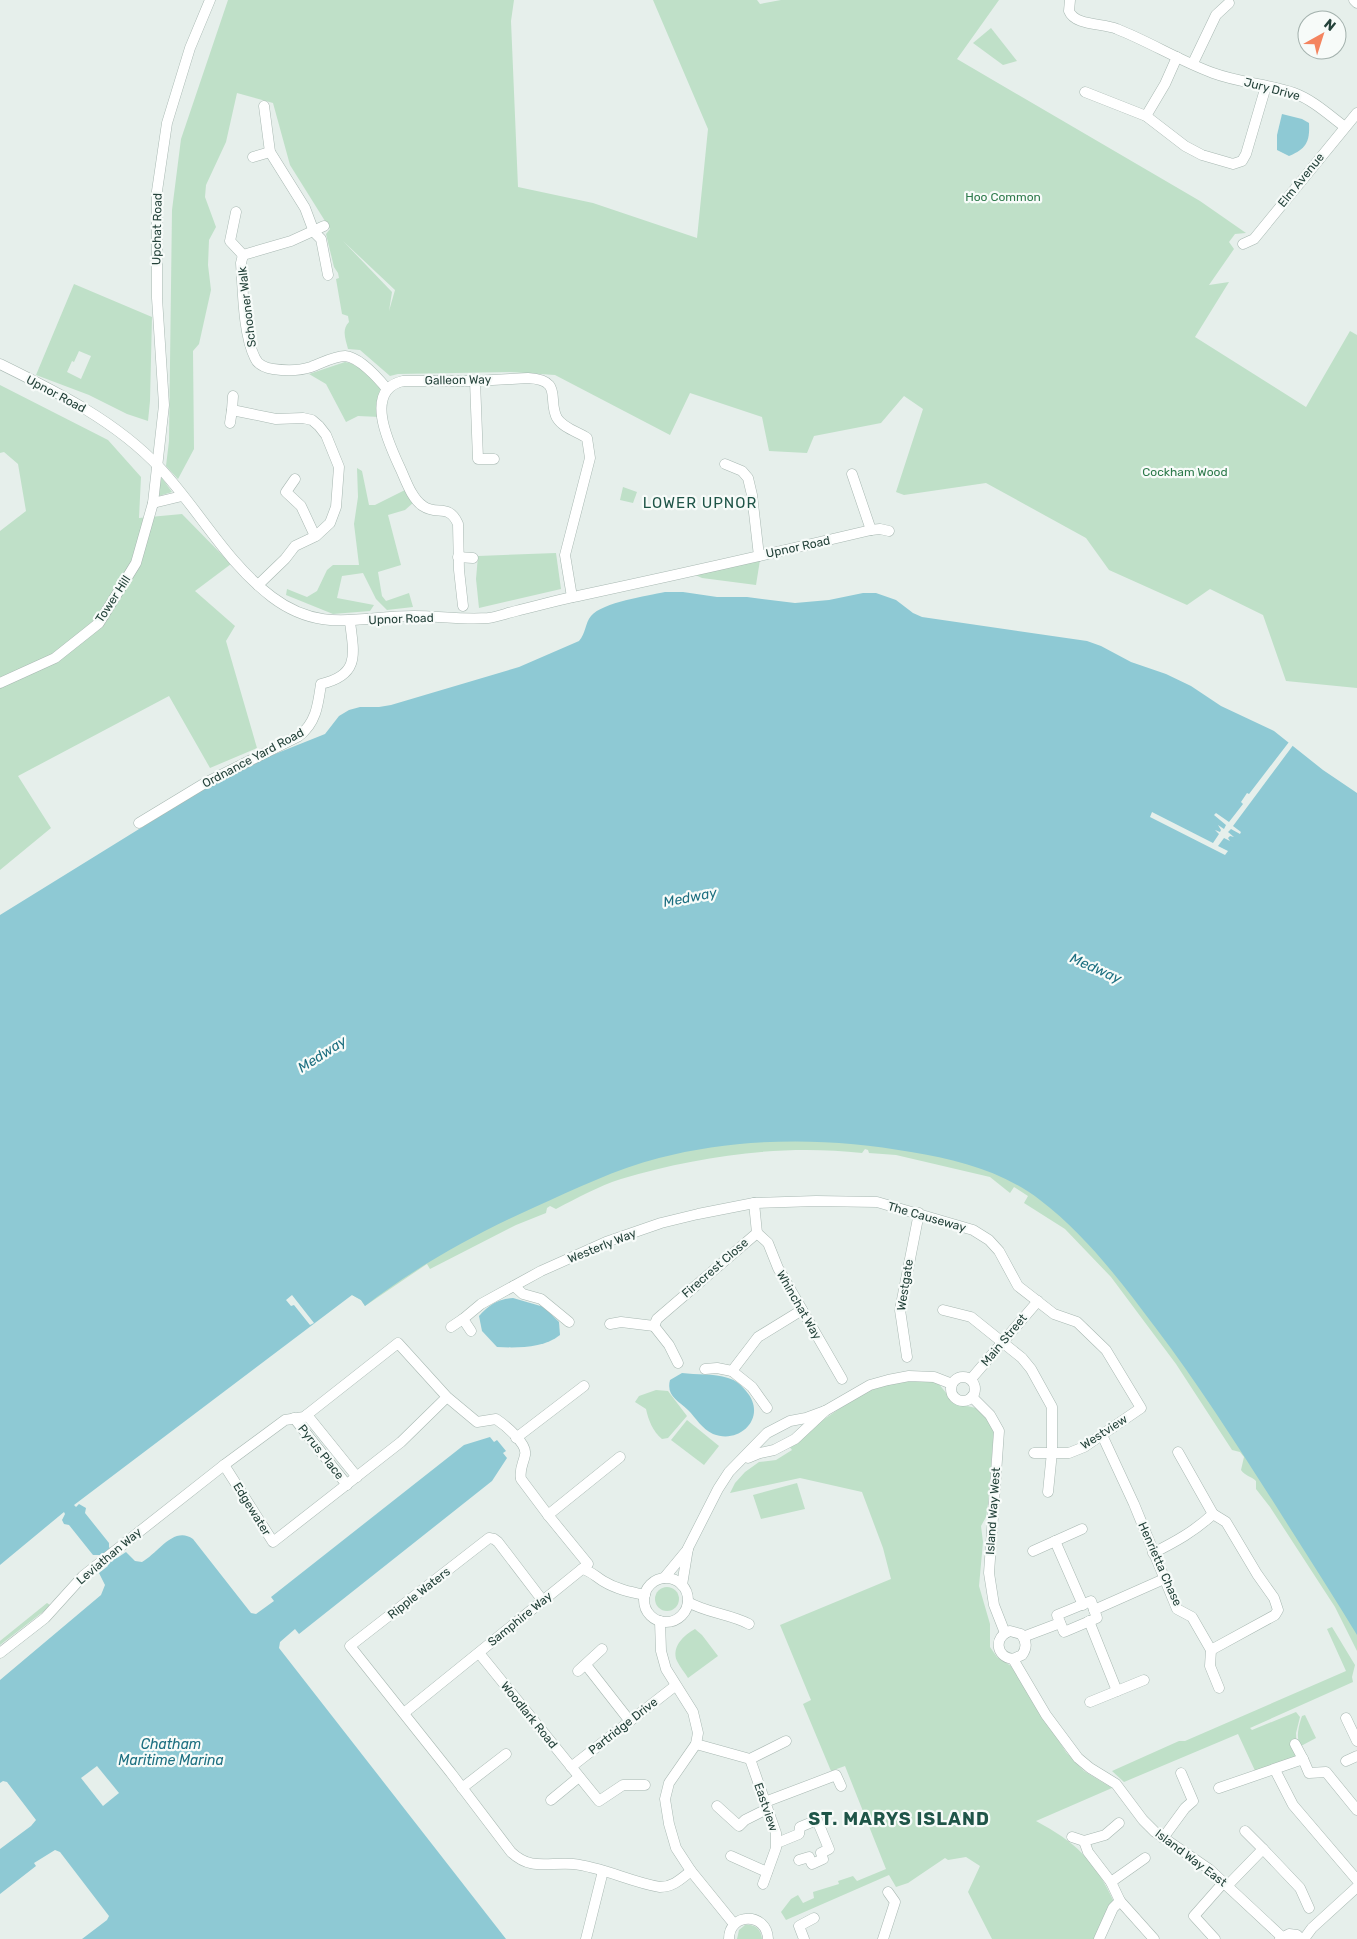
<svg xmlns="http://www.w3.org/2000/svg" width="1357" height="1939" viewBox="0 0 1357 1939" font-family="Rubik,sans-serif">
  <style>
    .green { fill: #bfe0c8; fill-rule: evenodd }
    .water { fill: #8ec9d4 }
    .pier { fill: #e6efeb }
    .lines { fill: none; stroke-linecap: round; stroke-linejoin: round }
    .street-casing { stroke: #a8b8b2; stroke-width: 11 }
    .street { stroke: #fff; stroke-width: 10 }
    .labels { text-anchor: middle; stroke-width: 4.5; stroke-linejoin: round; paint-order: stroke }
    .street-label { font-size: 12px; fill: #24423a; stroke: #f7fbf9 }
    .park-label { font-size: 12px; fill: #2d7a4b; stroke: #f7fbf9 }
    .water-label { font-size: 14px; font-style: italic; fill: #1c6f80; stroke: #f7fbf9 }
    .quarter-label { font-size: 15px; letter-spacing: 1px; fill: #1f5548; stroke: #f7fbf9 }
    .district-label { font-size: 18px; font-weight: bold; letter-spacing: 1px; fill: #1f5548; stroke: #f7fbf9 }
  </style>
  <rect width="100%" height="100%" fill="#e6efeb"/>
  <g class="green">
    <path d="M228 0H514L511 21 518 187 593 203 697 238 708 129 653 0H757L760 4 781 0H999L957 59 1200 201 1246 233 1235 234 1229 242 1234 249 1209 285 1229 282 1195 337 1306 407 1350 331 1357 335V688L1286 681 1263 615 1210 589 1187 605 1109 570 1086 538 986 483 904 495 896 492 923 409 904 396 881 423 814 436 807 453 769 451 762 417 690 393 670 435 555 375 510 372 398 374 390 376 360 350 348 349C346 340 341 330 349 322L348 316 342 314 336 279 339 278 338 273 334 267 326 234 330 229 290 165 273 103 237 93 226 142 206 185 205 197 216 227 209 240 208 265 211 290 199 344 193 351 194 449 178 479 166 466 169 441 172 210 181 139ZM343 241 395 290 389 311 392 292Z"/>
    <path d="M991 28 1017 61 1003 65 973 43Z"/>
    <path d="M74 284 152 317 150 401 148 421 127 414 89 395 36 375ZM79 351 91 356 81 379 67 372 72 361 74 362Z"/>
    <path d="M345 362C359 364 373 377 381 389L380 393V417L358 416 346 422 326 384 309 374Z"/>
    <path d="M0 385 108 440 141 477 139 518 182 514 231 564 195 591 235 626 226 641 257 748 210 768 169 696 18 776 51 828 0 870V531L26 511 18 464 4 452 0 453Z"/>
    <path d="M357 468 362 471 369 505H375L407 489 414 502 405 510 388 515 401 565 378 572 382 596 386 601 409 593 413 607 387 610 376 599 363 573 342 576 337 598 374 605 370 611 333 614 286 595 287 589 307 597 317 591 327 570 333 565H359L354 524 358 497Z"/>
    <path d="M162 478 172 492 159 496 160 479Z"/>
    <path d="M623 487 637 492 633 503 620 500Z"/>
    <path d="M556 553 561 589 479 608 476 579 478 556Z"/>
    <path d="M760 560 756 585 702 578 693 574Z"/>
    <path d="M678 1118 1049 1167 1357 1574V1651L1335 1607 1270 1507 1256 1489V1481C1251 1476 1245 1476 1241 1470L1244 1457 1240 1452 1232 1450 1176 1364 1111 1277 1065 1229 1024 1203 1028 1196 1014 1187 1010 1193 990 1177 896 1155 869 1153 868 1150 865 1149 862 1153C781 1144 699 1156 621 1179 599 1186 577 1198 556 1209L550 1206 547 1208 546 1213 516 1225 430 1269 427 1264 365 1306 361 1300 352 1295Z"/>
    <path d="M925 1380 938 1383 952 1400 958 1404 976 1408 983 1413 994 1430 988 1504 986 1517 981 1526 983 1542 979 1586 990 1624V1647L997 1657 1011 1666 1066 1752 1084 1771 1112 1788 1036 1821C1075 1842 1095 1860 1114 1902L1096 1939H992L968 1892 980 1866 966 1857 948 1860 945 1858 908 1883 896 1887 889 1875 786 1920 781 1912 791 1899 798 1895 803 1903 814 1898 813 1892 839 1884 838 1881 853 1876 857 1881 886 1869 845 1766 831 1771 803 1704 811 1700 780 1625 891 1579 883 1548 862 1492 800 1478 730 1493 735 1483 745 1472 759 1462 776 1460 792 1450 789 1446 817 1424 870 1388 900 1381Z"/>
    <path d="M656 1390 668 1391 687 1416 668 1438 662 1439C653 1432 648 1419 646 1409L635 1402 639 1396Z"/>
    <path d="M687 1420 719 1446 704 1465 671 1440Z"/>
    <path d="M797 1483 805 1509 761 1519 753 1495Z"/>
    <circle cx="667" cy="1599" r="12"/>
    <path d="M47 1603 50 1605 48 1608 0 1645V1641Z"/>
    <path d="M1332 1627 1355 1665 1352 1677 1353 1682 1250 1728 1252 1730 1296 1712 1300 1717 1296 1733 1297 1756 1257 1775 1238 1734 1124 1782 1112 1771 1179 1741H1185L1346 1671 1327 1629Z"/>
    <path d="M695 1629 702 1635 718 1656 688 1678C685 1673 680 1667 677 1661 671 1647 684 1635 695 1629Z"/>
    <path d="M1305 1715 1316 1738 1301 1746C1295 1738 1299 1725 1302 1716Z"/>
    <path d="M745 1925C755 1924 761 1929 762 1939H737L739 1930Z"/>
  </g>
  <g class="water">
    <path d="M1282 114 1302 119 1309 123C1310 142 1306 149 1289 156L1277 150V135Z"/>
    <path d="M665 592H683L717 597H747L795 603 829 600 863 593H876L896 600 913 613 922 617 1087 641 1101 646 1131 662 1166 674 1191 686 1221 706 1274 731 1323 770 1357 793V1635C1331 1592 1303 1549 1276 1506 1237 1445 1199 1385 1155 1327 1121 1282 1086 1235 1040 1200 1002 1171 958 1160 911 1152 829 1137 740 1137 659 1158 616 1169 575 1189 535 1207 475 1234 417 1266 365 1306L361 1300 352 1295 74 1505 76 1507 79 1504 86 1508 85 1513 109 1543V1547L117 1558 126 1552 135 1561 142 1562C158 1553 174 1525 193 1539L251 1613 256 1614 274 1601 271 1597 464 1445 490 1437 494 1442 497 1440 506 1451 503 1453 507 1458 492 1481 299 1634 295 1629 280 1642 279 1648 506 1939H82L107 1920 109 1916 60 1852 55 1850 34 1863 36 1866 0 1894V1849L31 1826 36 1820 7 1782 3 1781 0 1783V1680L101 1595 105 1585 99 1573 108 1566 100 1555H93L69 1525 64 1524 62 1520 65 1514 64 1512 0 1565V915L207 787 265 758 325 734 339 716 349 710 360 707H379L391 705 519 667 579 641C586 633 585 623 591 616 603 602 647 596 665 592Z"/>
    <path d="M513 1298 544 1307 559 1322 560 1335C544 1348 518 1348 497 1347L482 1331 479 1316C489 1305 498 1299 513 1298Z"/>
    <path d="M682 1373C696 1375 714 1373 728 1378 736 1380 741 1385 746 1391 768 1416 741 1445 713 1434 702 1429 696 1418 688 1410 678 1400 666 1396 670 1380Z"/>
  </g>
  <g class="pier">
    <path d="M1289 742 1294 744 1233 826 1241 832 1240 834 1231 829 1228 832 1234 837 1230 836 1228 838 1230 841 1224 838 1218 846 1228 851 1225 855 1150 817 1152 812 1213 843 1219 834 1215 830 1220 832 1221 830 1218 825 1224 829 1226 825 1214 815 1216 813 1229 822 1243 804 1241 802 1247 793 1249 794Z"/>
    <path d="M292 1295 314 1323 310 1325 294 1305 291 1306 286 1300Z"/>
    <path d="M97 1766 119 1793 103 1806 81 1778Z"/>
  </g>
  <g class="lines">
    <g class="street-casing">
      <g id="street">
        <path d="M1070 0 1069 11C1075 26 1103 23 1117 29 1150 42 1180 61 1213 73 1240 83 1268 84 1294 93 1313 100 1329 115 1345 127"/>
        <path d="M1354 0 1357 3"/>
        <path d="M1193 63 1216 15 1229 3"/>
        <path d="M1085 92 1146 116 1185 146 1202 155 1233 164 1242 161 1246 154 1266 86"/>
        <path d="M264 106 270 152 305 208 314 232 321 239 328 275"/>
        <path d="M1146 116 1165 84 1177 57"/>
        <path d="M253 157 270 152"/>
        <path d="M236 212 230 241 243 255"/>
        <path d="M324 226 291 241 243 255 241 263C243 290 243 334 255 358 258 365 266 368 273 369 287 371 299 371 311 367 322 363 334 356 345 356 359 357 378 378 387 389"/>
        <path d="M1243 244 1254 239 1357 113"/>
        <path d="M0 364C57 392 116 421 160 468 199 510 226 562 272 597 321 634 360 616 414 616 438 616 463 620 488 618 497 617 507 613 516 611 537 606 557 600 578 596 676 575 774 553 871 530L880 529 889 531"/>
        <path d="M475 381 478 459H494"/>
        <path d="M233 396 232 410 276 419 303 418 312 420 319 426 326 435 339 467 336 507 330 523 316 536 295 546 285 559 258 585"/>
        <path d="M230 423 232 410"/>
        <path d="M725 464 742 471 748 478 752 495 759 556"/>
        <path d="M852 474 871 530"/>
        <path d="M295 479 286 492 301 506 315 536"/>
        <path d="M153 503 182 496"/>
        <path d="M458 557 473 558"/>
        <path d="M463 606 459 570 458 524C449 503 437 516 423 506 412 499 406 481 401 470 390 446 362 390 403 381H475L528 378C564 380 547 400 557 418 563 428 578 432 587 438L590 458 565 555 572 597"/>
        <path d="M0 683 55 658 89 631 99 623 136 563 153 503 164 405 157 298V191L167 123 190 48 210 0"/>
        <path d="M139 823 205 783 299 736C316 723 318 705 321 684 360 675 354 654 350 622"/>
        <path d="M757 1233 768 1243 778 1268 842 1379"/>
        <path d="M514 1286 523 1294 541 1299 569 1322"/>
        <path d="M943 1310 971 1317 1022 1358 1031 1369 1052 1407V1452L1048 1492"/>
        <path d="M610 1324 621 1322 654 1326 657 1319 757 1233 754 1203"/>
        <path d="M654 1326 669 1345 678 1363"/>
        <path d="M451 1327 463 1319"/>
        <path d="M471 1331 463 1319 481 1304 541 1271 606 1242 661 1223 698 1214 754 1203 816 1201 877 1202 973 1230 989 1240 999 1251 1018 1286 1054 1314 1077 1322 1106 1350 1141 1408 1084 1447 1069 1453H1034"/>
        <path d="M907 1357 900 1310 919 1213"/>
        <path d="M705 1369 717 1368 732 1371 758 1337 802 1310"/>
        <path d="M732 1371 752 1387 767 1408"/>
        <circle cx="963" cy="1389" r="12"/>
        <path d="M971 1379 1038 1301"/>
        <path d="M447 1397 401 1442 273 1542 224 1465 285 1420 304 1417 398 1343 447 1397 477 1422 496 1419C505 1425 528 1444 525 1455 523 1465 519 1469 521 1479L548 1515 588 1564 582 1569"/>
        <path d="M972 1397 990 1415 999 1431 989 1573 994 1605 1005 1633"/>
        <path d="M307 1415 357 1477"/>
        <path d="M294 1418 347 1485"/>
        <path d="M1102 1435 1134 1504 1177 1609 1192 1617 1211 1650 1210 1666 1219 1688"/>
        <path d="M516 1438 584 1386"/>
        <path d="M1178 1452 1213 1514 1226 1522 1257 1574 1274 1598 1278 1610 1275 1615 1211 1650"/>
        <path d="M748 1458 760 1453 774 1450 795 1439 825 1411 870 1385 888 1380 909 1376 934 1377 952 1384"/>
        <path d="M548 1515 620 1457"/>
        <path d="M1055 1541 1083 1605"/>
        <path d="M1033 1551 1082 1529"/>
        <path d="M1153 1553C1175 1542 1195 1531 1213 1514"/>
        <path d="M664 1578 688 1549"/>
        <circle cx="666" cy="1600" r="22"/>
        <path d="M682 1585 688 1548 718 1489 729 1472 767 1433 790 1421 806 1418 825 1411"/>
        <path d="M543 1601 498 1542 494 1539 489 1538 350 1646 451 1773 511 1852C531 1871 548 1862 573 1864 603 1867 630 1882 660 1887 673 1887 681 1879 691 1871"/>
        <path d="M1091 1601 1097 1618 1064 1632 1057 1615Z"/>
        <path d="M688 1602C707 1613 730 1614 749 1624"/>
        <path d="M1094 1610 1164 1579"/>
        <path d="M660 1621 661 1651 666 1669 693 1712 698 1733 696 1744 669 1783 665 1799 669 1824 676 1848 691 1871 734 1924"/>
        <path d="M1089 1621 1117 1691"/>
        <path d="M1023 1637 1060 1623"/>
        <path d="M0 1653 45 1618 83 1576 224 1465"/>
        <path d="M479 1653 599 1801 623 1785H645"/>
        <path d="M1013 1659 1022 1655C1027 1648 1027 1641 1021 1634L1010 1631C993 1637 996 1657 1013 1659L1046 1715 1078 1758 1090 1768 1116 1784 1143 1820 1155 1832 1209 1869 1282 1937"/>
        <path d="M586 1665 629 1720"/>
        <path d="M578 1671 602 1649"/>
        <path d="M1090 1702 1144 1680"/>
        <path d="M404 1713 582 1569C591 1571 595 1576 603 1581 616 1589 630 1592 645 1595"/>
        <path d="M1346 1718 1357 1741"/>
        <path d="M696 1744 750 1759 786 1741"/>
        <path d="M1295 1744 1303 1759"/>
        <path d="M750 1759 776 1833V1848L763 1884"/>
        <path d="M1346 1761 1357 1756"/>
        <path d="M571 1767 675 1686"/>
        <path d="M1275 1770 1293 1805 1357 1880"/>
        <path d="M462 1788 506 1754"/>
        <path d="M1219 1788 1303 1759 1309 1773 1326 1772 1357 1810"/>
        <path d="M551 1800 579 1777"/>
        <path d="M765 1802 836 1775 841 1786"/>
        <path d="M717 1806 739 1826 745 1820 767 1809"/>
        <path d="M1245 1831 1263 1849"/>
        <path d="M1072 1837 1084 1841 1105 1835 1119 1823"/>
        <path d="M1163 1838 1185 1808 1193 1801 1181 1773"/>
        <path d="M1084 1841 1088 1852 1111 1882 1120 1901 1154 1939"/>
        <path d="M777 1843 799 1834 800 1827 817 1820 829 1849 821 1853 823 1859 812 1864 809 1857 799 1860"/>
        <path d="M731 1856 767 1872"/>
        <path d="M1111 1882 1145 1858"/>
        <path d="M1228 1885 1263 1849 1300 1888 1309 1908"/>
        <path d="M586 1939 603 1871"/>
        <path d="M729 1939C729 1912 767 1912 768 1939"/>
        <path d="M804 1939 799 1926 814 1918"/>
        <path d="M883 1939 895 1902 888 1892"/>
        <path d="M1099 1939 1113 1908 1120 1901"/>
        <path d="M1215 1939 1194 1916 1224 1882"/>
        <path d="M1280 1939 1289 1934 1297 1935 1301 1939"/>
        <path d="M1304 1939 1312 1928 1357 1887"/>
      </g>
    </g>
    <use href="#street" class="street"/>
  </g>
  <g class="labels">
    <g class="street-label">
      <text transform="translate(1272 89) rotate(15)" y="4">Jury Drive</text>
      <text transform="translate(1301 180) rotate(-51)" y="4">Elm Avenue</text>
      <text transform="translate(157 229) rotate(-89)" y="4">Upchat Road</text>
      <text transform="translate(247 307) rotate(-97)" y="4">Schooner Walk</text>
      <text transform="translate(458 380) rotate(-1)" y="4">Galleon Way</text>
      <text transform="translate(56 394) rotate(28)" y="4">Upnor Road</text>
      <text transform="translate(798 547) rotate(-12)" y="4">Upnor Road</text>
      <text transform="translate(113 599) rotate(-57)" y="4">Tower Hill</text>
      <text transform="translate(401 619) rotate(-2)" y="4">Upnor Road</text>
      <text transform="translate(253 758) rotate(-28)" y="4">Ordnance Yard Road</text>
      <text transform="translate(927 1217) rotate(16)" y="4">The Causeway</text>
      <text transform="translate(602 1246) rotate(-22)" y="4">Westerly Way</text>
      <text transform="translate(715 1268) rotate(-41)" y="4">Firecrest Close</text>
      <text transform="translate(905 1285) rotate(-81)" y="4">Westgate</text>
      <text transform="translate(799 1305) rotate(60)" y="4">Whinchat Way</text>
      <text transform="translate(1004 1340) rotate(-50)" y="4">Main Street</text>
      <text transform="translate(1104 1432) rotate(-33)" y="4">Westview</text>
      <text transform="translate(321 1452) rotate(52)" y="4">Pyrus Place</text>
      <text transform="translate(252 1509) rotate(58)" y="4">Edgewater</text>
      <text transform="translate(993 1511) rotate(-86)" y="4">Island Way West</text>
      <text transform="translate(109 1556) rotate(-40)" y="4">Leviathan Way</text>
      <text transform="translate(1160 1564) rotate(66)" y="4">Henrietta Chase</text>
      <text transform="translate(419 1593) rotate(-38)" y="4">Ripple Waters</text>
      <text transform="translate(520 1619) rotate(-39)" y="4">Samphire Way</text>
      <text transform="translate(529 1715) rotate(51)" y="4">Woodlark Road</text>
      <text transform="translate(623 1726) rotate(-38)" y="4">Partridge Drive</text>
      <text transform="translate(766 1807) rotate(71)" y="4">Eastview</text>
      <text transform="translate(1191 1858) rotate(37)" y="4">Island Way East</text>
    </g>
    <g class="park-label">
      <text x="1003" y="201">Hoo Common</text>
      <text x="1185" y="476">Cockham Wood</text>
    </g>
    <g class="water-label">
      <text transform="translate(690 897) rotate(-11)" y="5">Medway</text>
      <text transform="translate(1096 968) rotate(24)" y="5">Medway</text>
      <text transform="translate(322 1054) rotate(-33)" y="5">Medway</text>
      <text x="171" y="1749">Chatham<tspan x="171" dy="16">Maritime Marina</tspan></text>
    </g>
    <g class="quarter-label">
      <text x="700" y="508">LOWER UPNOR</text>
    </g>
    <g class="district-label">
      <text x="899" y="1825">ST. MARYS ISLAND</text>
    </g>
  </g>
  <g transform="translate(1322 35) rotate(39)"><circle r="24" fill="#f7fbf9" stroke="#a3b1ad"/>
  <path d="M0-4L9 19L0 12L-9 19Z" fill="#f4845f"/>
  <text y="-8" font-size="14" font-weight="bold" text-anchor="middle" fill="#24423a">N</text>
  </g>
</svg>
